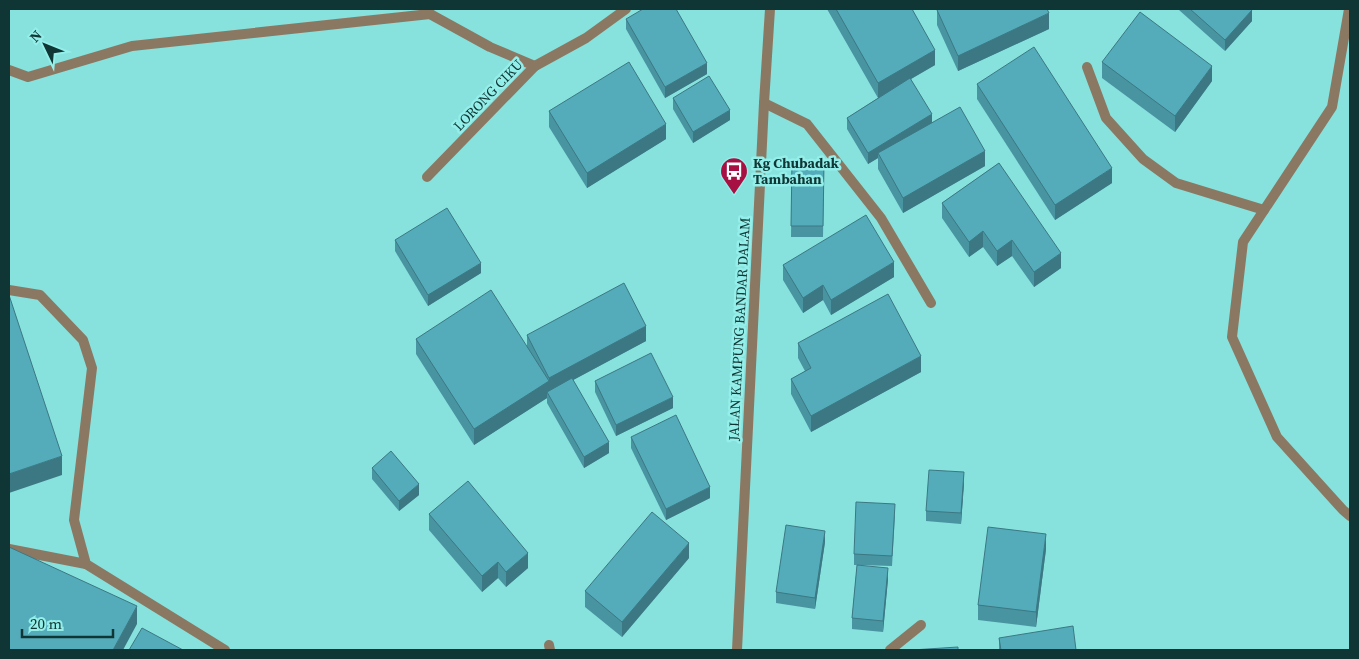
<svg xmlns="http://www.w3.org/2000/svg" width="1359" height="659" viewBox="0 0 1359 659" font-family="'Source Serif 4',serif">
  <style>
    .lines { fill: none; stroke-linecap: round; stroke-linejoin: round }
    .service { stroke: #8b7863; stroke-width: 10 }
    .minor { stroke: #8b7863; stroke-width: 10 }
    .tertiary { stroke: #8b7863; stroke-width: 10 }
    .wall { fill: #4894a1 }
    .shaded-wall { fill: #3b7883 }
    .building { fill: #54acbb; stroke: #3b7883 }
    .labels { text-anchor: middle; stroke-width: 5; stroke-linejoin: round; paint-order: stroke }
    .street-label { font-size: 14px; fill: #0f3634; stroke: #94eee9 }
    .poi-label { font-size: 14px; font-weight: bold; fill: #0f3634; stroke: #94eee9; text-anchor: start }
  </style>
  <rect width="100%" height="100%" fill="#87e1dc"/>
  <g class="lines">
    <g class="service">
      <path d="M764 103 807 124 881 218 931 303"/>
      <path d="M9 290 40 295 83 340 92 368 74 520 86 564 225 650"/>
      <path d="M9 549 86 564"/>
      <path d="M549 645 550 650"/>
    </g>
    <g class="minor">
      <path d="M1349 9 1332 107 1243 242 1232 337 1277 437 1343 510 1350 516"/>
      <path d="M429 10 430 14 490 47 535 66"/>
      <path d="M1087 67 1106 118 1143 159 1176 183 1264 210"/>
      <path d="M9 70 28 77 132 46 430 14"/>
      <path d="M427 177 535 66 586 38 626 9"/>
      <path d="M890 650 921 625"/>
    </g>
    <path class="tertiary" d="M737 650 764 103 770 9"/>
  </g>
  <g class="wall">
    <path d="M827 9H912L935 65 911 79 932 123 985 166 903 213 878 169V158L868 164 847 129V118L878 98Z"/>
    <path d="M1179 9H1251L1252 21 1225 51 1179 10Z"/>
    <path d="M937 10 1049 29 958 71 937 25Z"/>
    <path d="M626 19 707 74 665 98 626 29Z"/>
    <path d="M1102 62 1212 81 1175 132 1102 78Z"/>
    <path d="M977 84 1112 183 1055 220 977 99Z"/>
    <path d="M673 98 730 120 693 143 673 109Z"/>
    <path d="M549 111 666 139 587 188 549 127Z"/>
    <path d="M792 161 824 162 823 237H791Z"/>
    <path d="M999 163 1061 268 1034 287 1012 256 997 266 983 247 969 257 942 218V203Z"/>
    <path d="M395 240 481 273 428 306 395 251Z"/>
    <path d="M783 265 894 277 831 315 823 300 803 313 783 280Z"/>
    <path d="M527 335 646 341 573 380 609 453 584 468 547 403V398L474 445 416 354V339L527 347Z"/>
    <path d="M798 343 921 372 811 432 791 394V379L805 371 798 358Z"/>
    <path d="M595 381 673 408 616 436 595 392Z"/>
    <path d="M631 437 710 498 666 520 631 448Z"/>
    <path d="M372 468 419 495 399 511 372 479Z"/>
    <path d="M964 483 961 524 926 521V511Z"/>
    <path d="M429 514 528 568 506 587 498 578 482 592 429 530Z"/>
    <path d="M895 515 892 566 859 565 888 579 883 632 852 629V618L857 565H854V554Z"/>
    <path d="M825 542 815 609 776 603V592Z"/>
    <path d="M1046 549 1036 627 978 620V605Z"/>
    <path d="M689 558 622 637 585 607V591Z"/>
    <path d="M999 638 1076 650H999Z"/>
  </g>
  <g class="shaded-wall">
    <path d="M1252 10V21L1225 51V40Z"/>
    <path d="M1049 13V29L958 71V56Z"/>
    <path d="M935 50V65L878 98V83Z"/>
    <path d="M707 63V74L665 98V87Z"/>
    <path d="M1212 66V81L1175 132V116Z"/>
    <path d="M730 110V120L693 143V132Z"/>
    <path d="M932 114V125L878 153V158L868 164V153Z"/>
    <path d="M666 124V139L587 188V173Z"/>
    <path d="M985 151V166L903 213V198Z"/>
    <path d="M1112 168V183L1055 220V205Z"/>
    <path d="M983 231V247L969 257V242Z"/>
    <path d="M1012 240V256L997 266V251Z"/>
    <path d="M1061 253V268L1034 287V272Z"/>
    <path d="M894 262V277L831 315V300Z"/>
    <path d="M481 263V273L428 306V295Z"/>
    <path d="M823 285V300L803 313V298Z"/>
    <path d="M646 326V341L549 393 547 392V398L474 445V429L549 381V378Z"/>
    <path d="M921 356V372L811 432V416Z"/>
    <path d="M673 397V408L616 436V425Z"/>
    <path d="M609 442V453L584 468V457Z"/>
    <path d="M62 456V475L9 493V474Z"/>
    <path d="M964 472V483L961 524V513Z"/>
    <path d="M419 484V495L399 511V501Z"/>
    <path d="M710 487V498L666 520V509Z"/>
    <path d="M825 531V542L815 609V598Z"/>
    <path d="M1046 534V549L1036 627V612Z"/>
    <path d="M689 543V558L622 637V622Z"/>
    <path d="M528 553V568L506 587V572Z"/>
    <path d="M498 562V578L482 592V576Z"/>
    <path d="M888 568V579L883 632V621Z"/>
    <path d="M137 606V624L123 650H113Z"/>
  </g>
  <g class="building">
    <path d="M643 9H676L707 63 665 87 626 19Z"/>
    <path d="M836 9H912L935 50 878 83Z"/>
    <path d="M939 9H1047L1049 13 958 56 937 10Z"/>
    <path d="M1190 9H1251L1252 10 1225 40Z"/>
    <path d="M1140 12 1212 66 1175 116 1102 62Z"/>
    <path d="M1034 47 1112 168 1055 205 977 84Z"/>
    <path d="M629 62 666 124 587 173 549 111Z"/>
    <path d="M709 76 730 110 693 132 673 98Z"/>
    <path d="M910 78 932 114 868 153 847 118Z"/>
    <path d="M960 107 985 151 903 198 878 153Z"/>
    <path d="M792 161 824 162 823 226H791Z"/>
    <path d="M999 163 1061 253 1034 272 1012 240 997 251 983 231 969 242 942 203Z"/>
    <path d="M447 208 481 263 428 295 395 240Z"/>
    <path d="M866 215 894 262 831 300 823 285 803 298 783 265Z"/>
    <path d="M624 283 646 326 549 378 527 335Z"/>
    <path d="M491 290 549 381 474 429 416 339Z"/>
    <path d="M888 294 921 356 811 416 791 379 811 368 798 343Z"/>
    <path d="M9 295 62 456 9 474Z"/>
    <path d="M651 353 673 397 616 425 595 381Z"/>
    <path d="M572 378 609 442 584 457 547 392Z"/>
    <path d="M676 415 710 487 666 509 631 437Z"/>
    <path d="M391 451 419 484 399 501 372 468Z"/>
    <path d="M929 470 964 472 961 513 926 511Z"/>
    <path d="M468 481 528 553 506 572 498 562 482 576 429 514Z"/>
    <path d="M856 502 895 504 892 556 854 554Z"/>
    <path d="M652 512 689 543 622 622 585 591Z"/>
    <path d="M786 525 825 531 815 598 776 592Z"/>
    <path d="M988 527 1046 534 1036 612 978 605Z"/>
    <path d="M9 547 137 606 113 650H9Z"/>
    <path d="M857 565 888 568 883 621 852 618Z"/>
    <path d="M1073 626 1076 650H1001L999 638Z"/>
    <path d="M142 628 183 650H129Z"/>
    <path d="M958 647V650H912Z"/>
  </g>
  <defs>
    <g id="bus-pin" transform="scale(1.4375)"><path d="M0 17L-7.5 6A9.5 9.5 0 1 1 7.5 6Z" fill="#a71043" stroke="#94eee9"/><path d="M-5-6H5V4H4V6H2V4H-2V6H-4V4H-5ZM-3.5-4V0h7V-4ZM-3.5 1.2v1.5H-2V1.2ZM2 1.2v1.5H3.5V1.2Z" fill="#fff"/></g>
  </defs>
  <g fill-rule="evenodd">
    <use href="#bus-pin" x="734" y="171"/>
  </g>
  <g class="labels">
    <g class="street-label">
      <text transform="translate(488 95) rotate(-46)" y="5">LORONG CIKU</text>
      <text transform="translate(739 329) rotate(-87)" y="5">JALAN KAMPUNG BANDAR DALAM</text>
    </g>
    <g class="poi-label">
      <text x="753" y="168">Kg Chubadak<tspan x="753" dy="16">Tambahan</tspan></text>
    </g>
  </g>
  <rect width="1359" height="659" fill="none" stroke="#0f3634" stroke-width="20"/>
  <g transform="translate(45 45) rotate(313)" stroke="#94eee9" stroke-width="4" paint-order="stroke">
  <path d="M0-4L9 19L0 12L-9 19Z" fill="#0f3634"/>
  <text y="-8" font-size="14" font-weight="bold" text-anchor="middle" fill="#0f3634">N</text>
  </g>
  <path d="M22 629v8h91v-8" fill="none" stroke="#0f3634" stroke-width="2.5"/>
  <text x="30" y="629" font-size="15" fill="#0f3634" stroke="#94eee9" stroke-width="4" paint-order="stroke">20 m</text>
</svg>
